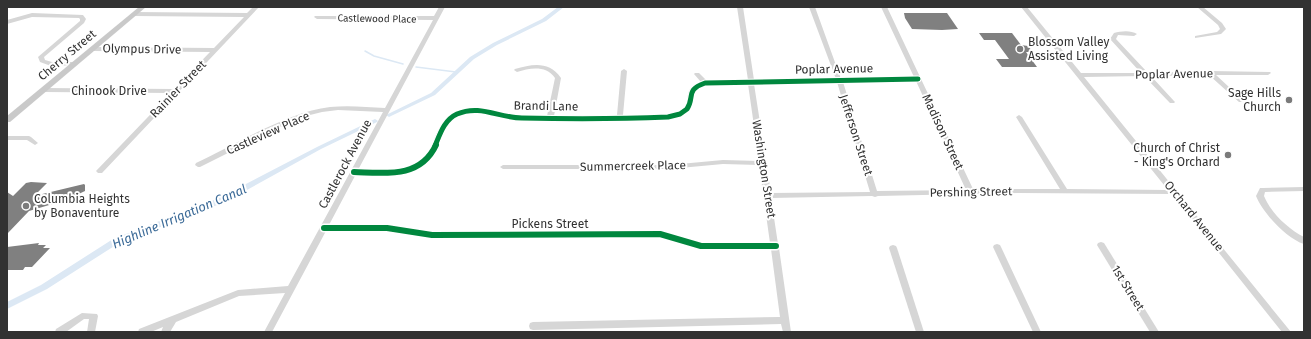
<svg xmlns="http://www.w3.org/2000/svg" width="1311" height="339" viewBox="0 0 1311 339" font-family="'Fira Sans',sans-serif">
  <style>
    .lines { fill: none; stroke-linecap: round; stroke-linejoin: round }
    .stream { stroke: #dce8f4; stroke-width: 1.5 }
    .canal { fill: #dce8f4; fill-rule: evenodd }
    .building { fill: #808080 }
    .minor { fill: #d6d6d6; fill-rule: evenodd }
    .major { fill: #c9c9c9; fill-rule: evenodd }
    .cycleway-far1-casing { stroke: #fff; stroke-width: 7 }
    .cycleway-casing { stroke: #fff; stroke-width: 9 }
    .cycleway-far1 { stroke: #00873e; stroke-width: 5 }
    .cycleway { stroke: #00873e; stroke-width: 6 }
    .poi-dot { fill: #7a7a7a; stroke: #fff; stroke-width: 1.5 }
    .labels { text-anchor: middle; stroke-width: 4; stroke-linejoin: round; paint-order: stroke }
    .far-street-label { font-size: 10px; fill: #323232; stroke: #fff }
    .poi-label { font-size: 12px; fill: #323232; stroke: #fff; text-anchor: start }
    .street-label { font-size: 12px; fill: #323232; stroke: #fff }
    .water-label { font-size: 13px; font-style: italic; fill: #3c6b98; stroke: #fff }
  </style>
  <rect width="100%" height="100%" fill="#fff"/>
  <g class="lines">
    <g class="stream">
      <path d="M365 51 374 56 403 64"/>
      <path d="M416 67 456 72"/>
    </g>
    <g class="canal">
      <path d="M558 7H564L546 21 497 45 474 59 435 95 391 116 389 117 386 115 431 93 470 57 493 43 542 19Z"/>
      <path d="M375 119 378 121 377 122 321 149 225 202 119 243 47 289 7 309V302L41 285 113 239 219 198 317 147Z"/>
    </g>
  </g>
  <g class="building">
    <path d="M904 13H947L958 29 942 30 912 29 905 18Z"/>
    <path d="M979 33H1012L1021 45 1028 46 1033 52H1026L1037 67H1002L996 59H1009L995 40H984Z"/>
    <path d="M31 182 47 183 34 196 84 184 85 185V191L66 200 29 211 7 234V192L13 196 26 183Z"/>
    <path d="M39 243 38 245H46L43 248H50L32 267H25L23 270H7V247Z"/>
  </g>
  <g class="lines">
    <g class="minor">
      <path d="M253 7H259L102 173H98L96 171 171 93 43 92 40 90 43 88 174 89 210 52 93 51 90 49 93 47 214 48 244 17 134 16 131 14 134 12 247 13Z"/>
      <path d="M439 7H445L358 170C380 170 410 175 426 157 430 151 433 144 435 137 439 128 444 118 453 113 477 101 496 114 519 116 529 117 538 116 547 116L555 78C546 65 530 68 517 72L514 70 515 69C533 64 549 61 561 78L554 116 617 115 621 71 624 69 627 71 623 115C637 115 674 119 684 109 692 100 681 89 701 82L694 74 695 73H699L707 81 748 80 737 7H743L754 80 836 79 809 7H815L841 79 914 77 881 7H887L973 189H1060L1016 117 1019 115 1022 117 1067 189 1168 190 1021 7H1027L1081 73H1141L1110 39 1114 33C1121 31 1131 30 1137 34L1134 36 1118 35 1116 39 1148 73 1210 71 1270 72 1271 73 1268 75H1216L1243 100 1244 101 1243 102H1239L1209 75 1151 76 1174 101 1175 102 1174 103H1170L1144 76 1084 77 1291 332H1282L1172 194 1019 193 974 194 971 195 968 194 878 196 875 197 872 196 771 198 778 244 780 246 779 248 791 332H783L781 324 533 330 530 329 529 326 530 323 533 322 780 317 771 249H701L660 237 432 238 387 231H326L272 332H264L285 293 239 296 176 322 170 332H161L163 327 151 332H138L139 329 238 290 288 286 383 112 338 110 322 112 310 115 278 128 200 167H198L195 165 196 163C235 145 287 112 330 107 348 105 367 107 385 108L433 20 317 19 314 17 315 16H434ZM916 81 966 190 877 191 843 82ZM837 82 870 192 771 193 754 84ZM748 84 759 161 723 160 669 165H503L500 167 503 169H669L723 164 759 165 770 243H701L660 231 432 232 387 225H329L356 174C377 175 402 178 421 167 445 153 436 122 466 113 484 108 501 118 519 120 538 121 558 120 577 120 607 119 638 120 668 119 688 116 692 112 694 93L701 86 706 85Z"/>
      <path d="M1197 7H1203L1222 23 1226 29 1221 34 1195 38V36L1217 32 1220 29 1218 25Z"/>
      <path d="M32 13 83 15 86 19 84 23 44 57 45 60 52 62H74L76 63V65L51 66 40 62 38 57 80 21V19L79 18 32 17 7 24V20Z"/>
      <path d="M7 136H29L31 137 38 143 35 145 27 140H7Z"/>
      <path d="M1304 187V191L1265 192 1264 196C1271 213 1288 229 1304 237V244C1286 238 1263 213 1256 196L1260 188H1263Z"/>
      <path d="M1101 242 1104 243 1159 332H1150L1097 245 1098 243Z"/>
      <path d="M997 244 1000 245 1001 247 1041 332H1033L993 247 994 245Z"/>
      <path d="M893 245 896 246 897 248 924 332H916L889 248 890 246Z"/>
      <path d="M82 313 97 314 98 316 95 332H87L89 319H84L66 332H55L56 329Z"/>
    </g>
    <path class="major" d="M139 7H146L10 122H7V116Z"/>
    <g class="cycleway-far1-casing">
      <path id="cycleway-far1" d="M435 146C440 134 444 120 457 114 480 104 499 118 522 118 570 119 620 119 668 117L680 114 687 109C695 97 685 90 705 83L918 79"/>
    </g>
    <g class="cycleway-casing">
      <g id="cycleway">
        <path d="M354 172C385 173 420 179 436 145"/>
        <path d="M324 228H387L432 235 660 234 701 246H776"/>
      </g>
    </g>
    <use href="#cycleway-far1" class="cycleway-far1"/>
    <use href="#cycleway" class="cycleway"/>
  </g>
  <g class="poi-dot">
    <circle cx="1020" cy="49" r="4"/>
    <circle cx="1289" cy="100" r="4"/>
    <circle cx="1228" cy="155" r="4"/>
    <circle cx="26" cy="206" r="4"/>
  </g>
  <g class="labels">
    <g class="far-street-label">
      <text transform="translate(377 18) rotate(1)" y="4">Castlewood Place</text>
    </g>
    <g class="poi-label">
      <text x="1028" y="46">Blossom Valley<tspan x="1028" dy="14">Assisted Living</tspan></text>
      <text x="1281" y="97" text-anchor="end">Sage Hills<tspan x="1281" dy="14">Church</tspan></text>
      <text x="1220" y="152" text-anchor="end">Church of Christ<tspan x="1220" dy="14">- King's Orchard</tspan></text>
      <text x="34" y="203">Columbia Heights<tspan x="34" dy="14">by Bonaventure</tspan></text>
    </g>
    <g class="street-label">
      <text transform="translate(142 49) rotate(1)" y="4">Olympus Drive</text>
      <text transform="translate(67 55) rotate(-40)" y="4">Cherry Street</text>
      <text transform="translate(834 69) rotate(-1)" y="4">Poplar Avenue</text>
      <text transform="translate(1174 74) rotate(-1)" y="4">Poplar Avenue</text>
      <text transform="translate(178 89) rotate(-46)" y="4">Rainier Street</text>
      <text x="109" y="95">Chinook Drive</text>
      <text transform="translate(546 106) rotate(1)" y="4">Brandi Lane</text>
      <text transform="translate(943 132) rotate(65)" y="4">Madison Street</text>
      <text transform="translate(268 133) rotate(-24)" y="4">Castleview Place</text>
      <text transform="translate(856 135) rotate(72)" y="4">Jefferson Street</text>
      <text transform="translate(345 164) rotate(-62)" y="4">Castlerock Avenue</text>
      <text transform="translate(633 166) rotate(-1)" y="4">Summercreek Place</text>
      <text transform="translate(764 169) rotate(81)" y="4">Washington Street</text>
      <text transform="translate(971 192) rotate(-1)" y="4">Pershing Street</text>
      <text transform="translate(1194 216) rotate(51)" y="4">Orchard Avenue</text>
      <text x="550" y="228">Pickens Street</text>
      <text transform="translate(1128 288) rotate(58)" y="4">1st Street</text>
    </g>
    <g class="water-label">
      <text transform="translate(179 216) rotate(-23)" y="5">Highline Irrigation Canal</text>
    </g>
  </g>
  <rect width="1311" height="339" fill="none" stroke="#323232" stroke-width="16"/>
</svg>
